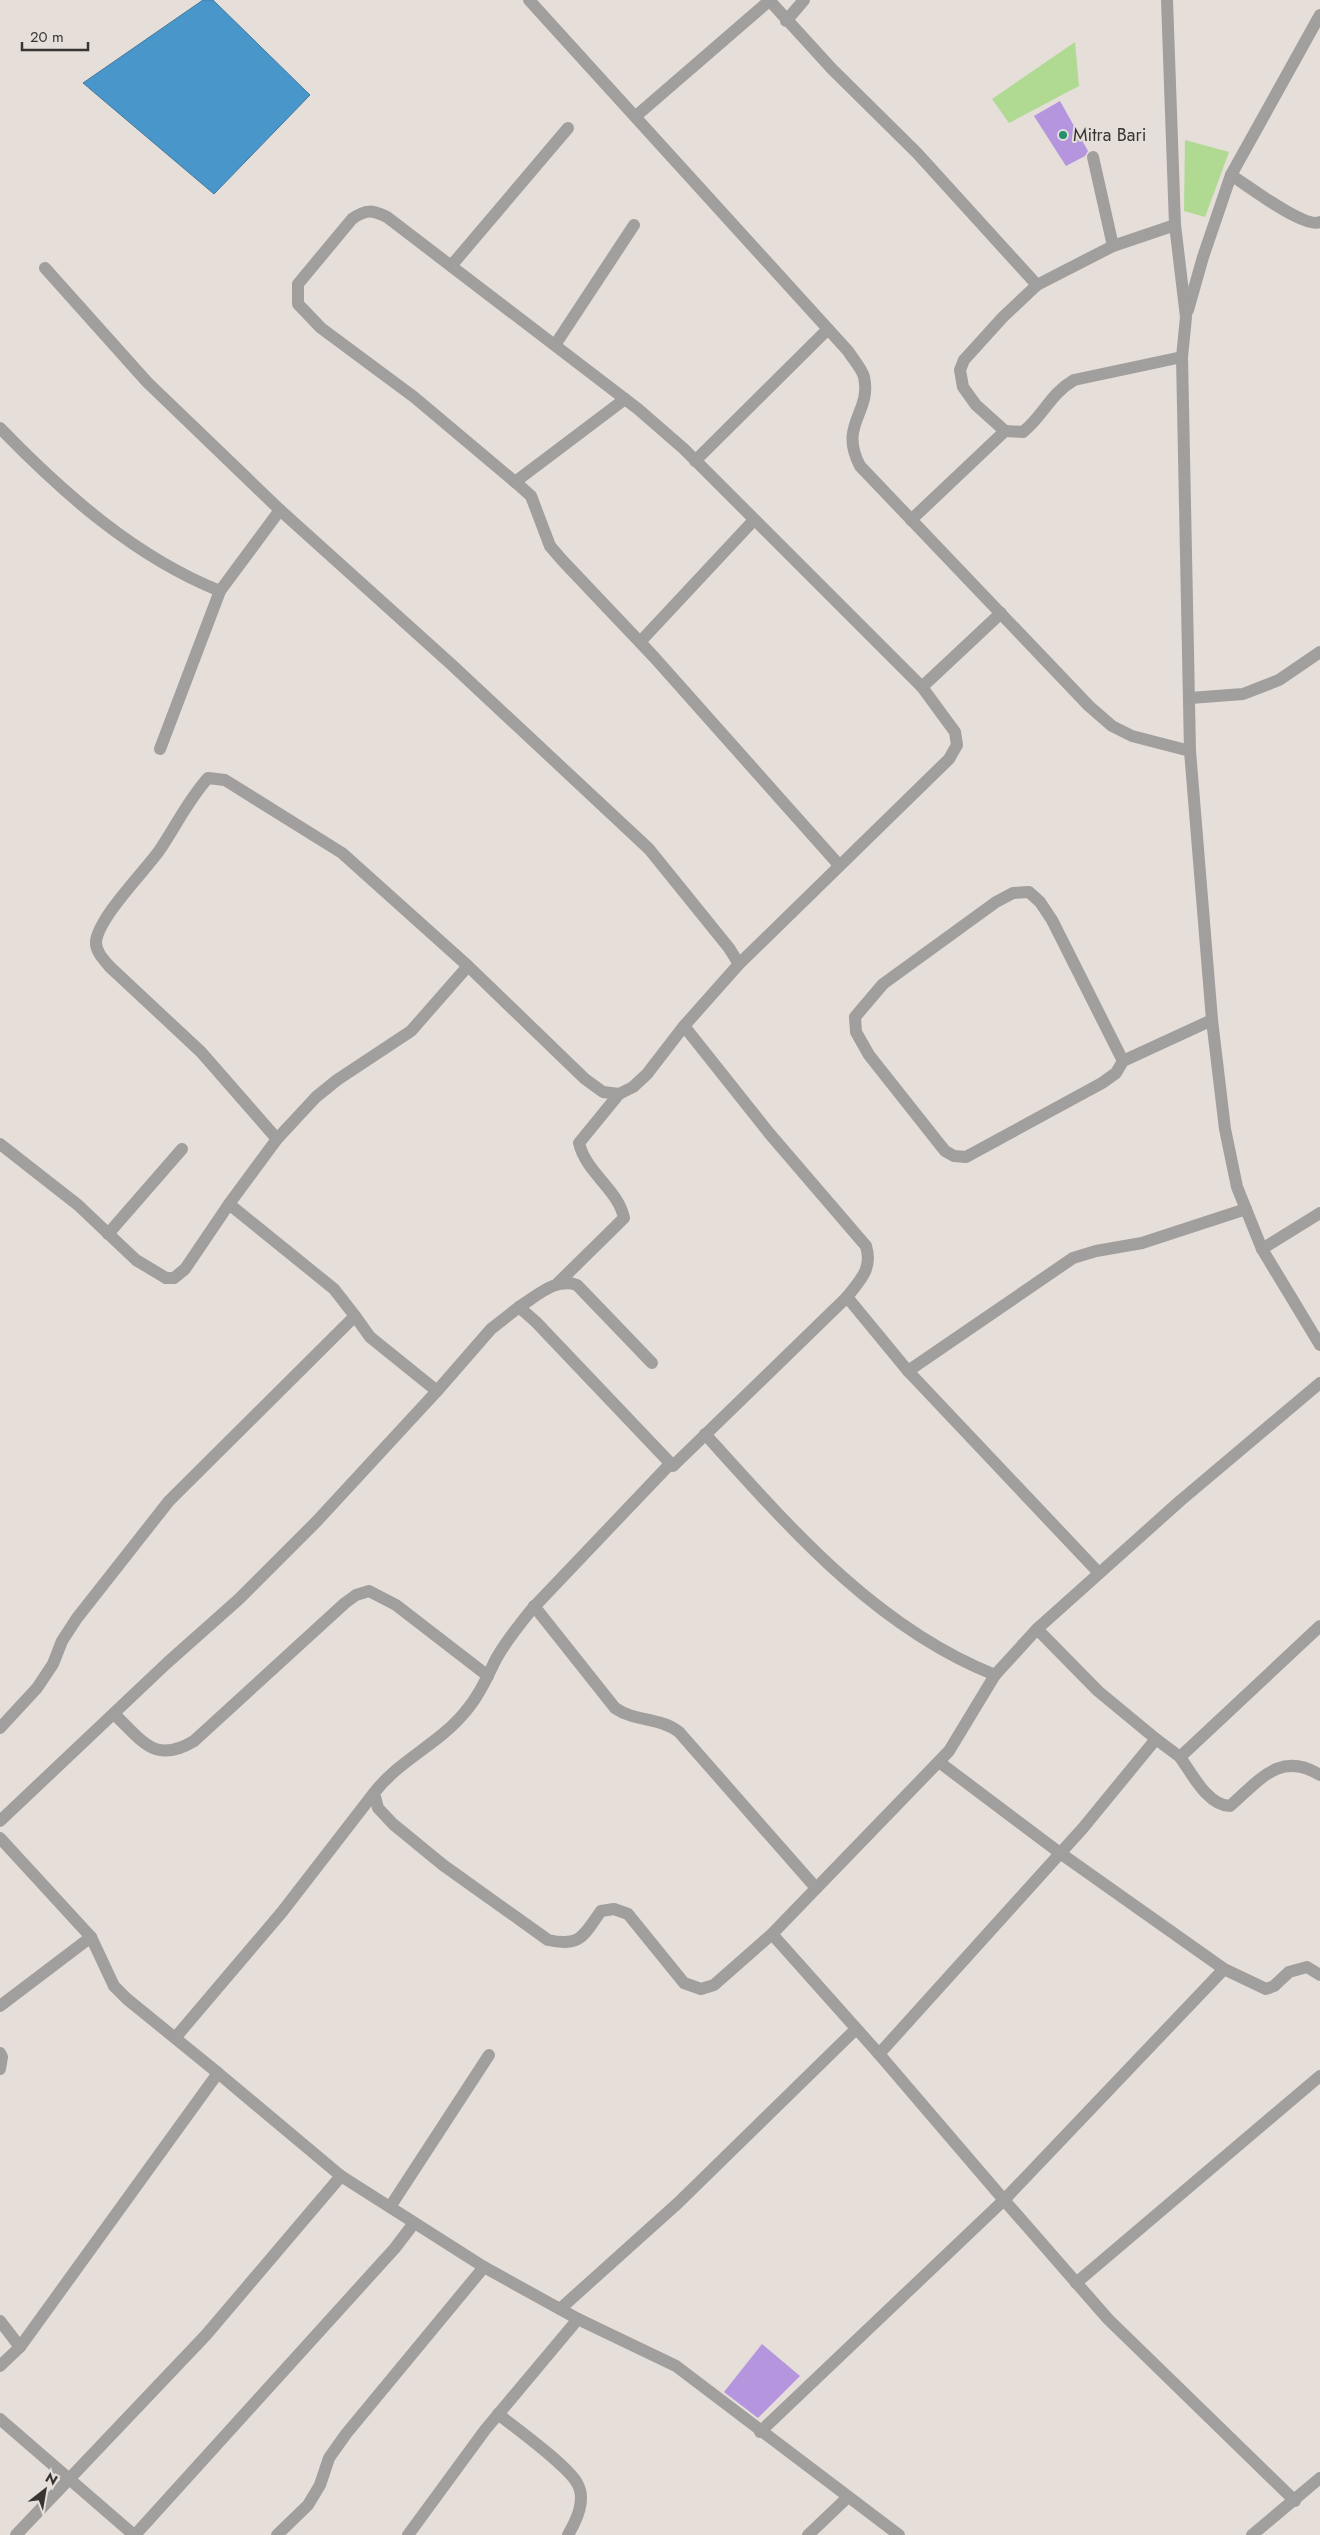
<svg xmlns="http://www.w3.org/2000/svg" width="1320" height="2535" viewBox="0 0 1320 2535" font-family="Jost,sans-serif">
  <style>
    .green { fill: #b0da92 }
    .water { fill: #4997ca; stroke: #44799c }
    .building { fill: #b495de }
    .lines { fill: none; stroke-linecap: round; stroke-linejoin: round }
    .street { stroke: #a19e9e; stroke-width: 12 }
    .poi-dot { fill: #268f6d; stroke: #e5ded9; stroke-width: 2 }
    .labels { text-anchor: middle; stroke-width: 4; stroke-linejoin: round; paint-order: stroke }
    .poi-label { font-size: 18px; fill: #373432; stroke: #e5ded9; text-anchor: start }
  </style>
  <rect width="100%" height="100%" fill="#e5ded9"/>
  <g class="green">
    <path d="M1075 42 1079 86 1009 123 992 99Z"/>
    <path d="M1185 140 1229 152 1205 217 1184 211Z"/>
  </g>
  <path class="water" d="M203 0H213L310 95 214 194 83 83Z"/>
  <g class="building">
    <path d="M1060 101 1088 151 1085 156 1066 166 1034 116Z"/>
    <path d="M762 2344 800 2376 758 2418 724 2392Z"/>
  </g>
  <g class="lines">
    <g class="street">
      <path d="M529 0 848 351C853 359 862 369 864 377 872 413 838 424 860 466L1089 706 1112 726 1132 736 1190 751"/>
      <path d="M769 0 832 69 917 153 1037 285"/>
      <path d="M1167 0 1175 225 1186 317 1182 357 1190 751 1212 1020 1225 1129 1237 1187 1262 1249 1320 1345"/>
      <path d="M786 21 804 0"/>
      <path d="M636 116 769 1"/>
      <path d="M1093 157 1113 246"/>
      <path d="M1231 175C1247 185 1304 229 1320 222"/>
      <path d="M1175 225 1113 246 1037 285 1003 317 964 360 960 370 963 387 976 405 1005 431 1023 432C1044 415 1050 394 1074 380L1182 357"/>
      <path d="M451 266 568 128"/>
      <path d="M45 268 147 382 280 510"/>
      <path d="M1188 310 1203 257 1231 175 1320 15"/>
      <path d="M555 345 634 225"/>
      <path d="M0 428C63 493 135 557 220 591L280 510 452 665 649 849 729 948 739 964 684 1026 769 1133 866 1246C873 1269 860 1280 847 1297L673 1466 536 1322 519 1307 491 1329 437 1391 370 1337 355 1316 169 1501 77 1618 62 1641 53 1664 37 1688 0 1728"/>
      <path d="M695 461 828 329"/>
      <path d="M515 482 625 399"/>
      <path d="M911 520 1005 431"/>
      <path d="M640 642 754 520"/>
      <path d="M1190 698 1243 694 1279 680 1320 652"/>
      <path d="M160 749 220 591"/>
      <path d="M839 865 654 657 562 560 550 546 531 496 521 487 414 397 321 328 298 304V284L352 219C366 209 372 210 387 217L638 409 684 449 922 687"/>
      <path d="M739 964 949 759 957 745 955 732 922 687 1001 613"/>
      <path d="M468 966 411 1031 337 1080 316 1097 277 1139 201 1052 110 967C104 960 95 951 96 941 100 916 143 873 159 851 176 826 188 800 208 778L225 780 342 853 468 966 585 1079 603 1092 619 1094"/>
      <path d="M1123 1061 1052 920 1040 902 1029 892 1013 893 996 902 883 984 855 1017 856 1032 869 1055 945 1151 954 1156 966 1157 1102 1083 1116 1073 1123 1061 1212 1020"/>
      <path d="M0 1144 78 1205 136 1260 166 1278H174L185 1269 229 1204 334 1289 355 1316"/>
      <path d="M229 1204 277 1139"/>
      <path d="M108 1234 182 1149"/>
      <path d="M1262 1249 1320 1213"/>
      <path d="M558 1283 624 1218C618 1189 586 1173 579 1143L619 1094 633 1087 647 1074 684 1026"/>
      <path d="M847 1297 908 1371 1098 1572"/>
      <path d="M519 1307C537 1296 556 1277 577 1285L652 1363"/>
      <path d="M908 1371 1073 1258 1096 1251 1142 1243 1246 1209"/>
      <path d="M705 1434C789 1527 876 1628 995 1675"/>
      <path d="M671 1463 532 1609C519 1625 506 1641 496 1659 487 1677 479 1696 465 1712 439 1744 399 1760 374 1793L378 1808 393 1824 443 1865 548 1940C581 1947 583 1936 601 1911L614 1909 628 1914 684 1983 701 1989 714 1985 772 1934 949 1751 995 1675 1037 1629 1180 1501 1320 1383"/>
      <path d="M534 1606 615 1708C635 1722 660 1717 679 1732L816 1888"/>
      <path d="M1037 1629 1098 1691 1156 1739"/>
      <path d="M114 1714C142 1740 154 1765 194 1741L345 1603 356 1595 369 1591 396 1605 488 1676"/>
      <path d="M1180 1757C1192 1774 1208 1806 1230 1806 1259 1781 1280 1750 1320 1775"/>
      <path d="M939 1762 1060 1853 1224 1969 1266 1989 1274 1986 1289 1972 1307 1967 1320 1975"/>
      <path d="M0 1821 167 1663 239 1599 316 1522 437 1391"/>
      <path d="M0 1838 91 1937 114 1986 127 1999 218 2073"/>
      <path d="M772 1934 879 2054 1004 2200 1224 1969"/>
      <path d="M0 2006 91 1937"/>
      <path d="M175 2038 282 1912 374 1793"/>
      <path d="M0 2053 2 2057 0 2069"/>
      <path d="M879 2054 1083 1828 1156 1739 1180 1757 1320 1626"/>
      <path d="M390 2207 489 2055"/>
      <path d="M1076 2283 1320 2076"/>
      <path d="M560 2309 678 2203 856 2029"/>
      <path d="M0 2321 20 2347"/>
      <path d="M0 2366 20 2347 218 2073 341 2176"/>
      <path d="M498 2414C517 2429 567 2465 577 2483 587 2500 576 2521 568 2535"/>
      <path d="M0 2419 134 2535"/>
      <path d="M760 2432 1004 2200 1108 2319 1295 2501"/>
      <path d="M16 2535 206 2335 341 2176 484 2267"/>
      <path d="M135 2535 395 2248 414 2223"/>
      <path d="M277 2535 308 2505 320 2485 329 2458 346 2434 484 2267 578 2319 676 2366 899 2535"/>
      <path d="M408 2535 485 2430 578 2319"/>
      <path d="M808 2535 848 2497"/>
      <path d="M1252 2535 1320 2478"/>
    </g>
  </g>
  <circle class="poi-dot" cx="1063" cy="135" r="5"/>
  <g class="labels">
    <g class="poi-label">
      <text x="1073" y="141">Mitra Bari</text>
    </g>
  </g>
  <g transform="translate(45 2490) rotate(31)" stroke="#e5ded9" stroke-width="4" paint-order="stroke">
  <path d="M0-4L9 19L0 12L-9 19Z" fill="#373432"/>
  <text y="-8" font-size="14" font-weight="bold" text-anchor="middle" fill="#373432">N</text>
  </g>
  <path d="M22 42v8h66v-8" fill="none" stroke="#373432" stroke-width="2.5"/>
  <text x="30" y="42" font-size="15" fill="#373432" stroke="#e5ded9" stroke-width="4" paint-order="stroke">20 m</text>
</svg>
